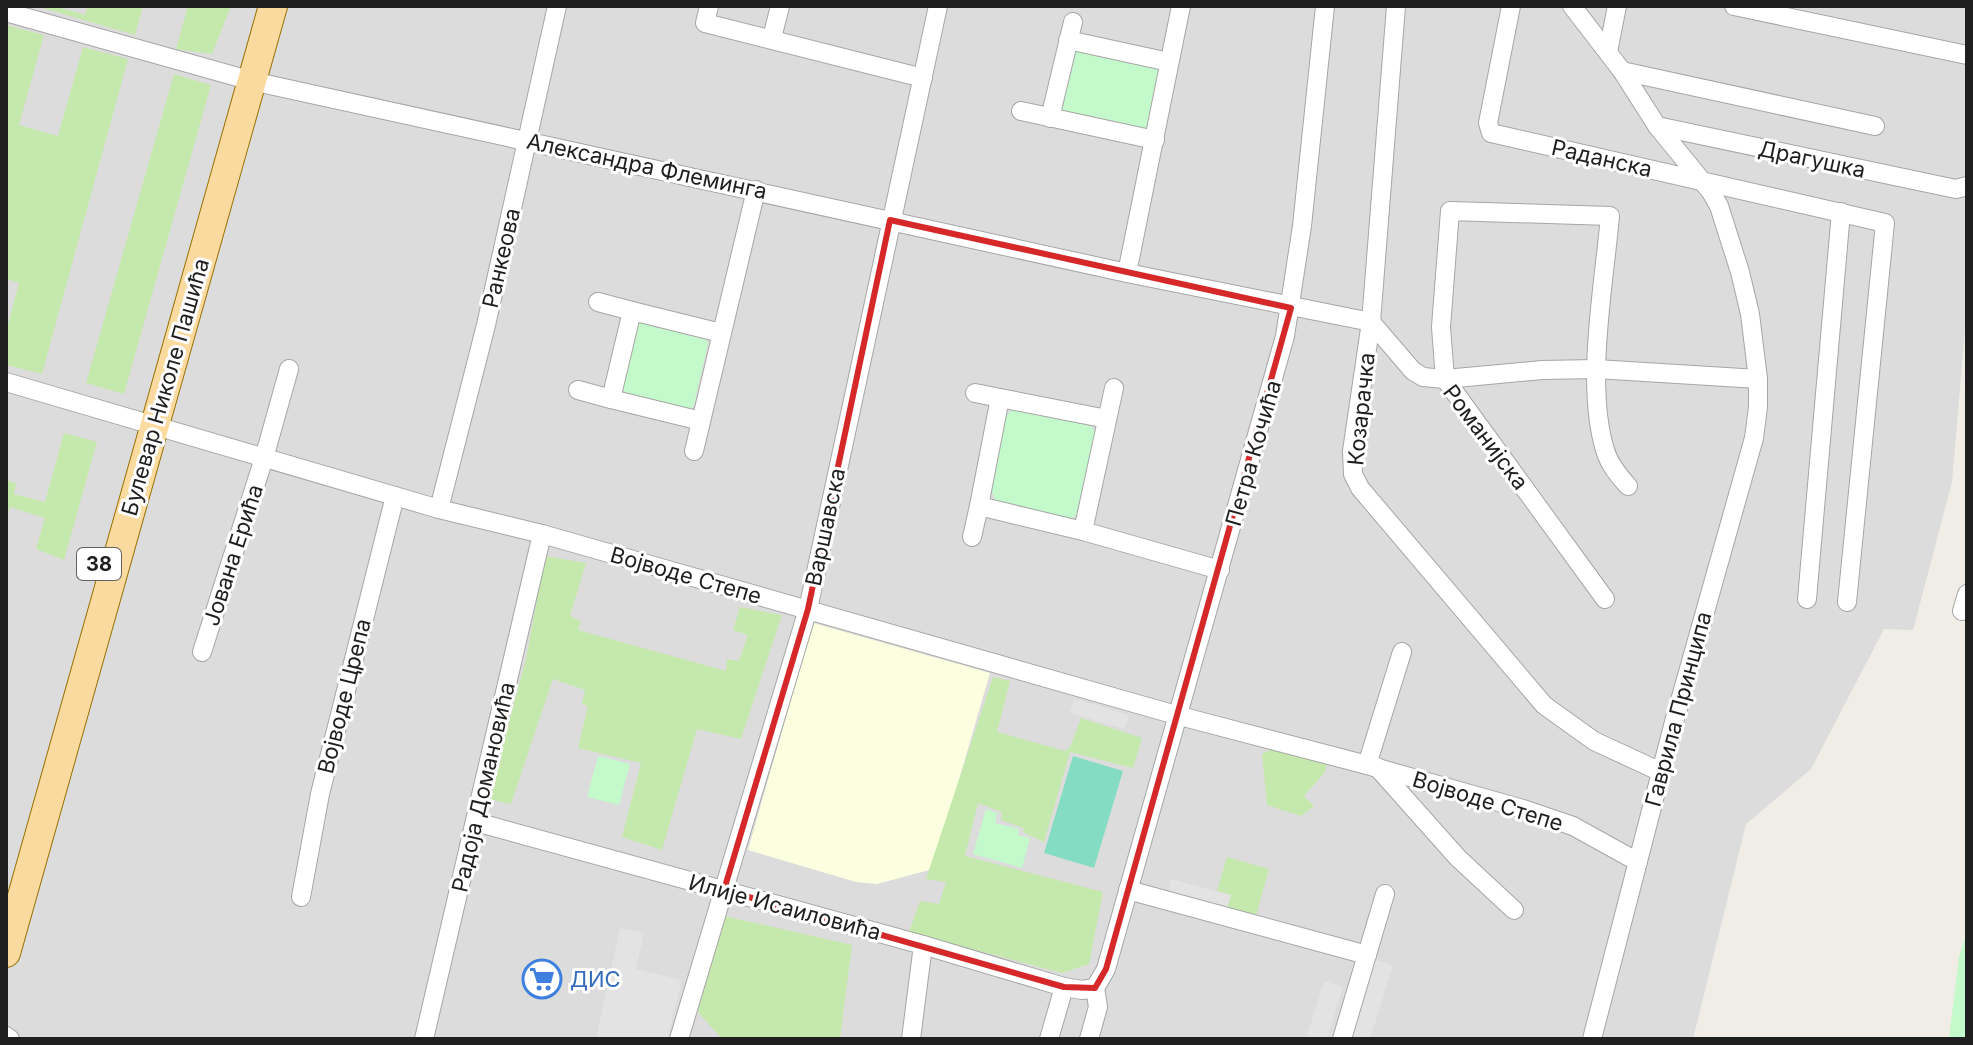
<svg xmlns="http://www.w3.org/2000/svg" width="1973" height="1045" viewBox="0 0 1973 1045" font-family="Inter,sans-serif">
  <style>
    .residential { fill: #dddcdc }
    .education { fill: #fcffdf }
    .grass { fill: #c5e9ac }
    .park { fill: #c3f9cb }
    .pitch { fill: #84ddc2 }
    .parking { fill: #e3e3e3 }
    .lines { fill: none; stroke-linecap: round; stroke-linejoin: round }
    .street-casing { stroke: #a6a6a6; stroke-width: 20 }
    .primary-casing { stroke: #987102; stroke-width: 30 }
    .street { stroke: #fff; stroke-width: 18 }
    .primary { stroke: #fbda9f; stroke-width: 28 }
    .marked { fill: none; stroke: #d62828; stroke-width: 6; stroke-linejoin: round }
    .labels { text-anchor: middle; stroke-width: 6; stroke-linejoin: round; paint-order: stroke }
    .shield { fill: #fff; stroke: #626262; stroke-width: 2 }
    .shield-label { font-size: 20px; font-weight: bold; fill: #1f1f1f }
    .street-label { font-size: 22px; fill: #1f1f1f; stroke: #fff }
    .shop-label { font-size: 22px; fill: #366cbe; stroke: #fff; text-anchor: start }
  </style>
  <rect width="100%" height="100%" fill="#efede5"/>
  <path class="residential" d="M6 6H1967V305L1952 482 1913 630 1884 629 1811 769 1746 824 1693 1039H6Z"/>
  <path class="education" d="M813 623 990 673 933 869 877 884 856 882 748 850Z"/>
  <g class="grass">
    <path d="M36 6H55L85 15 88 6H143L135 35Z"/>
    <path d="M188 6H231L212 54 176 49Z"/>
    <path d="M6 25 44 35 19 125 58 136 83 47 128 59 42 374 6 365V332L19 283 6 279Z"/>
    <path d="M174 74 211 85 124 394 86 383Z"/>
    <path d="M64 433 97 442 64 560 36 549 45 518 10 507 6 519V480L16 483 14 494 45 502Z"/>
    <path d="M545 556 586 563 570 616 581 621 578 630 726 671 727 659 739 661 748 635 733 630 740 607 782 615 741 739 697 729 662 850 622 837 641 763 578 748 588 706 582 704 585 690 553 679 511 804 488 799 526 659Z"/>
    <path d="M993 677 1010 681 997 732 1065 751 1070 747 1081 718 1142 738 1133 768 1070 752 1044 842 1023 832 1024 828 1001 820 1002 812 978 803 965 856 1103 892 1089 964 1062 973 909 932 920 901 939 904 946 882 926 879Z"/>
    <path d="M1277 747 1327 763 1325 772 1304 796 1314 806 1301 816 1267 805 1262 754Z"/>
    <path d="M1227 857 1269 869 1256 916 1227 908 1231 895 1217 891Z"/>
    <path d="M724 916 852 945 840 1039H722L698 1012Z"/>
  </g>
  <g class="park">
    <path d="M1074 48 1161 68 1146 132 1059 112Z"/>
    <path d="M641 320 704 336 708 343 694 405 690 411 625 393 621 387 635 324Z"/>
    <path d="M1014 409 1087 422 1096 432 1080 511 1071 519 996 502 991 489 1003 418Z"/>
    <path d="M598 756 630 764 619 805 587 797Z"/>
    <path d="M986 809 997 813 995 823 1019 829 1018 835 1030 838 1022 868 973 854Z"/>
    <path d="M1967 932V1039H1949L1959 957Z"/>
  </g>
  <path class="pitch" d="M1073 756 1123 771 1094 868 1044 853Z"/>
  <g class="parking">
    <path d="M1074 699 1129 715 1125 729 1070 713Z"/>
    <path d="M1171 879 1231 895 1227 908 1168 892Z"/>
    <path d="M620 928 644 933 636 969 682 980 667 1039H596Z"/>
    <path d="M1373 959 1393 965 1370 1039H1349Z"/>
    <path d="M1324 981 1343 987 1327 1039H1306Z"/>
  </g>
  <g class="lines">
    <g class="street-casing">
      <g id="street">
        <path d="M709 6 705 23 923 78"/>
        <path d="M1396 6 1371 322 1352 451 1353 474 1360 488 1544 705 1594 741 1661 772"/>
        <path d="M1511 6 1488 123 1491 133 1885 223 1847 602"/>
        <path d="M1572 6 1622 71 1657 126 1711 192 1719 206 1740 272 1750 314 1758 379V407L1754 438 1674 722 1592 1039"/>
        <path d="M1734 6 1967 55"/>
        <path d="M6 12 252 81 1127 273 1371 322 1413 371 1423 377 1445 379 1542 370 1596 369 1758 379"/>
        <path d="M772 38 780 6"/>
        <path d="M1068 40 1169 62"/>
        <path d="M1608 52 1617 6"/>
        <path d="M1622 71 1875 126"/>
        <path d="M1021 111 1155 140"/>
        <path d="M1050 118 1073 22"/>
        <path d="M1657 126 1956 189 1967 186"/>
        <path d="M1127 273 1181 6"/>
        <path d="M598 302 632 311"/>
        <path d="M6 382 439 509 542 534 1176 715 1367 765 1523 809 1573 826 1638 862"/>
        <path d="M1114 388 1083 531 1220 570"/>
        <path d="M578 390 611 399"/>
        <path d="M975 393 1000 398"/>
        <path d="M701 421 611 399 632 311 721 333"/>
        <path d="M694 451 756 190"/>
        <path d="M439 509 486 325 557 6"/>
        <path d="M1083 531 979 506 1000 398 1107 419"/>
        <path d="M972 537 979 506"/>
        <path d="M1605 599 1445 379 1441 327 1450 211 1610 216C1604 285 1585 384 1605 450 1609 464 1618 475 1628 486"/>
        <path d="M1807 599 1841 212"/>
        <path d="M1962 611 1967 594"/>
        <path d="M202 652 264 458 289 369"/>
        <path d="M1367 765 1402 652"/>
        <path d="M1377 767 1458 858 1514 910"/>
        <path d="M476 822 923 945 1064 987 1082 990 1095 988"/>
        <path d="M1128 890 1367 955"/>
        <path d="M301 897 320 794 395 496"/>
        <path d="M1095 988 1106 969 1285 336 1302 226 1325 6"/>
        <path d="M6 1036 10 1039"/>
        <path d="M424 1039 542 534"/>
        <path d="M679 1039 808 609 938 6"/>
        <path d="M911 1039 923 945"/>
        <path d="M1049 1039 1064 987"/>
        <path d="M1089 1039 1098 1007 1095 988"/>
        <path d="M1342 1039 1385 894"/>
      </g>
    </g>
    <g class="primary-casing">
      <path id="primary" d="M6 953 273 6"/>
    </g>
    <use href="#street" class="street"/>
    <use href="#primary" class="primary"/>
  </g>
  <path class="marked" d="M890 220 1291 308 1106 969 1095 988 1064 987 724 890 808 609Z"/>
  <defs>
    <g id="supermarket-ring" transform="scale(2)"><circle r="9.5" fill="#fff" stroke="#3f7fe0" stroke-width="1.5"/><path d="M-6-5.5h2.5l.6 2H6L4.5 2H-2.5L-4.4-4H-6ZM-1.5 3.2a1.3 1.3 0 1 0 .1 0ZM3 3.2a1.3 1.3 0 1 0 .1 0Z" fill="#3f7fe0"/></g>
  </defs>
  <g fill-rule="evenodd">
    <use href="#supermarket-ring" x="542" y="979"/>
  </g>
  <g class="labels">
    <rect class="shield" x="77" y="548" width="44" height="32" rx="6"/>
    <g class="shield-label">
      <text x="99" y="571">38</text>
    </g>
    <g class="street-label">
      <text transform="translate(1602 158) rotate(13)" y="8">Раданска</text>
      <text transform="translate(1812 159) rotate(12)" y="8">Драгушка</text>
      <text transform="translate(647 166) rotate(12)" y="8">Александра Флеминга</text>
      <text transform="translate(501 258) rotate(-77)" y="8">Ранкеова</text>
      <text transform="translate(165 387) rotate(-74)" y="8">Булевар Николе Пашића</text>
      <text transform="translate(1361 409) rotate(-84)" y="8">Козарачка</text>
      <text transform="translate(1486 437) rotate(53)" y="8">Романијска</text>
      <text transform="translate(1253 453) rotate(-74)" y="8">Петра Кочића</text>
      <text transform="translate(825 527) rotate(-78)" y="8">Варшавска</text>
      <text transform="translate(233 555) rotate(-72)" y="8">Јована Ерића</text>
      <text transform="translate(686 575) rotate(16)" y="8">Војводе Степе</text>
      <text transform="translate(344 696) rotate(-76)" y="8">Војводе Црепа</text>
      <text transform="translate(1678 709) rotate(-75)" y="8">Гаврила Принципа</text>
      <text transform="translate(483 787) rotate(-77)" y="8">Радоја Домановића</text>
      <text transform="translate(1488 801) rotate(17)" y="8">Војводе Степе</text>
      <text transform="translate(785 907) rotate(15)" y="8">Илије Исаиловића</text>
    </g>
    <g class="shop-label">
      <text x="570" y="987">ДИС</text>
    </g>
  </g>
  <rect width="1973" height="1045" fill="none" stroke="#1f1f1f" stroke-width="16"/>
</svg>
